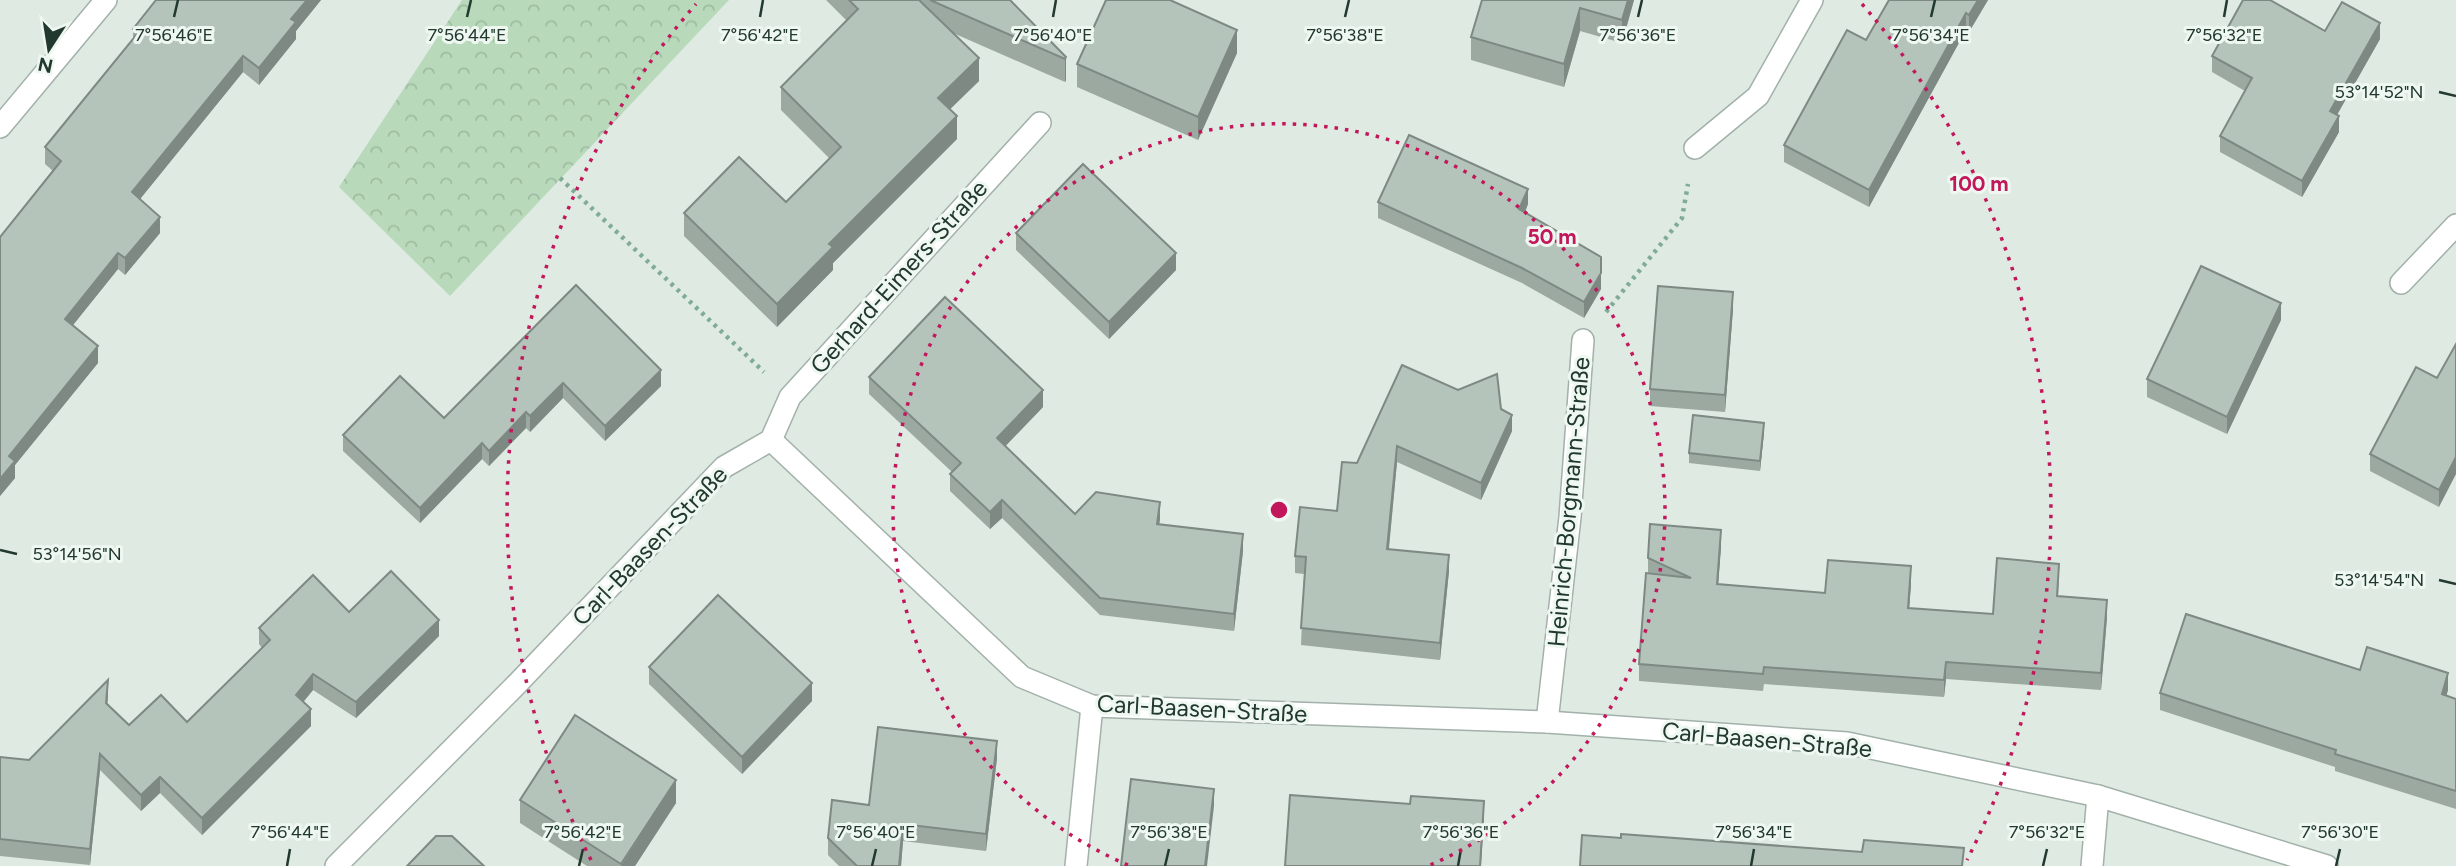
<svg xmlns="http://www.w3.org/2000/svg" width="2456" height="866" viewBox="0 0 2456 866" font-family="Figtree,sans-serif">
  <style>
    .park { fill: url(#park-crowns) }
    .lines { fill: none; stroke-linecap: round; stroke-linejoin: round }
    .street-casing { stroke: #a2b1a9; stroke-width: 24 }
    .path { stroke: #80ac96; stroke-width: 4.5; stroke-dasharray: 3.5 5; stroke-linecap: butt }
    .street { stroke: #fff; stroke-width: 21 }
    .wall { fill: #9ba9a1 }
    .shaded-wall { fill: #7e8983 }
    .building { fill: #b4c4bb; stroke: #7e8983; stroke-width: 2 }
    .ticks { fill: none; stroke: #21392e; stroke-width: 2.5 }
    .ring { fill: none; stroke: #c2185b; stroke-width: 3.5; stroke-dasharray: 3.5 7 }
    .labels { text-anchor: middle; stroke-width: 6; stroke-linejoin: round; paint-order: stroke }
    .street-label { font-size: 24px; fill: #21392e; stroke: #eff7f1 }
    .ticks-label { font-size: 18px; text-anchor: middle; fill: #21392e; stroke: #eff7f1; stroke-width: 6; stroke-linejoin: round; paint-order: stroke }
    .centre { fill: #c2185b; stroke: #eff7f1; stroke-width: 3.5 }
    .ring-label { font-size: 21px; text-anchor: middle; font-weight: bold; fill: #c2185b; stroke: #eff7f1; stroke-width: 6; stroke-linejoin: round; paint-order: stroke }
  </style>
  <defs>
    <pattern id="park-crowns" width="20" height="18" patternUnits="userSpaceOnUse" patternTransform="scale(1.75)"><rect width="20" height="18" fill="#b8dabb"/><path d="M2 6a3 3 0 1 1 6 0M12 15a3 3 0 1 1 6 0" fill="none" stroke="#9ebca1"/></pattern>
  </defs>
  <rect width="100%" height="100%" fill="#dfeae3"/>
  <path class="park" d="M462 0H729L450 296 339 187Z"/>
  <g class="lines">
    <g class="street-casing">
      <g id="street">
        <path d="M0 127 106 0"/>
        <path d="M1695 148 1758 96 1812 0"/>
        <path d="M2401 283 2456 225"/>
        <path d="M771 440 790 397 1040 123"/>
        <path d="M1547 722 1570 517 1583 340"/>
        <path d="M336 866 515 686 724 467 771 440 1022 677 1092 706 1547 722 1847 743 2098 796 2327 866"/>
        <path d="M1076 866 1092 706"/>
        <path d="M2092 866 2098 796"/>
      </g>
    </g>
    <g class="path">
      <path d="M560 178 764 372"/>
      <path d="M1606 312 1682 218 1688 184"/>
    </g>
    <use href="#street" class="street"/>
  </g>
  <g class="wall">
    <path d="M156 0H321L296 31V39L259 85 243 72 140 199 160 233 125 275 118 269 73 325 98 363 15 465V478L0 496V237L53 171 45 164V147L133 39V29Z"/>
    <path d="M826 0H1010L1066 57V80L1065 82 953 33 979 81 950 109 957 139 833 263V270L777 327 684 236V213L786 202 830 159 781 110V87L847 21Z"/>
    <path d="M1482 0H1634L1622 43 1580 31 1564 87 1471 60V37Z"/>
    <path d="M1889 0H1988L1969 32 1966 30 1869 207 1784 162V145L1866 40Z"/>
    <path d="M2325 31 2380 39 2337 115 2339 132 2302 197 2220 152V136L2245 91 2212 72V56Z"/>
    <path d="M1237 53 1198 140 1077 87V64Z"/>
    <path d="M1378 202 1528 204 1525 213 1601 289 1584 318 1522 283 1378 218Z"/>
    <path d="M1016 233 1176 270 1109 339 1016 250Z"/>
    <path d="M576 285 661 386 605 441 563 398 530 432 526 428 489 466 482 459 420 523 343 451V435L444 418Z"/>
    <path d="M1733 309 1725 412 1650 406V389Z"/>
    <path d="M2281 320 2227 434 2147 397V379Z"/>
    <path d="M2456 344 2439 507 2370 471V454L2437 378Z"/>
    <path d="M1402 365 1501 409 1512 431 1481 500 1397 462 1389 549 1449 571 1440 660 1301 645 1304 574 1295 573V556L1337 511 1357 463Z"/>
    <path d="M869 377 1043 407 1005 446 1075 514 1160 519 1159 524 1243 551 1234 631 1100 615 1002 518 990 529 950 491V474L952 472 869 394Z"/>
    <path d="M1764 432 1760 471 1689 463V453Z"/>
    <path d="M1721 547 1718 584 1825 593 1911 584 1909 608 1993 614 2059 581 2058 597 2107 617 2101 690 1946 679 1944 697 1764 684 1763 691 1639 681V664L1648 573V558Z"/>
    <path d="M349 612 439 636 356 718 313 690 303 702 311 726 202 835 160 793 141 811 100 770 90 865 0 856V757L29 760 108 696 107 704 129 725 187 722 262 648 259 644V628Z"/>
    <path d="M649 667 812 701 742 774 649 684Z"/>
    <path d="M2360 670 2448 690 2446 696 2456 699V809L2335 771V767L2160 710V693Z"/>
    <path d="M997 758 986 851 903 841 901 866H839L828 855V838L869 805Z"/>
    <path d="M520 800 676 803 635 866H587L520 823Z"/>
  </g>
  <g class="shaded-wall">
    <path d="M307 0H321L296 31V39L259 85V68L291 19Z"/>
    <path d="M1628 0H1634L1622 43V20Z"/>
    <path d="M1978 0H1988L1969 32V15Z"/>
    <path d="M1580 8V31L1564 87V64Z"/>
    <path d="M1966 13V30L1869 207V190Z"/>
    <path d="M2380 23V39L2330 127V111Z"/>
    <path d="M1237 30V53L1198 140V117Z"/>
    <path d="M243 56V72L132 209V192Z"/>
    <path d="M1066 57V80L1065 82V59Z"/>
    <path d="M979 58V81L938 121V98Z"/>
    <path d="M957 116V139L833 263V270L777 327V304L829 244Z"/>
    <path d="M2339 116V132L2302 197V181Z"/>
    <path d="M1528 189V204L1519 225V209Z"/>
    <path d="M160 217V233L125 275V258Z"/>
    <path d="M118 253V269L65 335V319Z"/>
    <path d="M1176 253V270L1109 339V322Z"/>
    <path d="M1601 273V289L1584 318V302Z"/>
    <path d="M1733 292V309L1725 412V395Z"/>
    <path d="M2281 303V320L2227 434V417Z"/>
    <path d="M98 346V363L15 465V478L0 496V479L9 456Z"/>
    <path d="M661 370V386L605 441V426Z"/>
    <path d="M563 383V398L530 432V416Z"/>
    <path d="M1043 390V407L997 455V438Z"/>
    <path d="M526 412V428L489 466V451Z"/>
    <path d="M1512 415V431L1481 500V483Z"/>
    <path d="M1764 423V432L1760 471V461Z"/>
    <path d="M482 443V459L420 523V508Z"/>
    <path d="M1397 446V462L1387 566V549Z"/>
    <path d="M2456 457V474L2439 507V490Z"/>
    <path d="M1002 500V518L990 529V512Z"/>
    <path d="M1160 502V519L1157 541V524Z"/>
    <path d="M1721 530V547L1717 601V584Z"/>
    <path d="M1243 534V551L1234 631V614Z"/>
    <path d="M1449 555V571L1440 660V643Z"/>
    <path d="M1911 566V584L1908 625V608Z"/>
    <path d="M2107 600V617L2101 690V673Z"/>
    <path d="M439 620V636L356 718V702Z"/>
    <path d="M1946 662V679L1944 697V680Z"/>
    <path d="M2448 673V690L2442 711V694Z"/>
    <path d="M313 674V690L296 711V695Z"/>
    <path d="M108 680V696L106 719V703Z"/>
    <path d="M812 683V701L742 774V757Z"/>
    <path d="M311 709V726L202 835V818Z"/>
    <path d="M997 741V758L986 851V834Z"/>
    <path d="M100 754V770L90 865V849Z"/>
    <path d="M160 777V793L141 811V795Z"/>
    <path d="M676 780V803L635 866H621Z"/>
    <path d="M1214 789V806L1207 866H1205Z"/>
    <path d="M1484 801V818L1481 866H1480Z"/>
    <path d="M903 824V841L901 866H899Z"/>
  </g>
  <g class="building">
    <path d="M156 0H307L291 19 296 22 259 68 243 56 132 192 160 217 125 258 118 253 65 319 98 346 9 456 15 461 0 479V237L61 161 45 147 138 33 133 29Z"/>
    <path d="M849 0H919L979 58 938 98 957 116 829 244 833 247 777 304 684 213 739 157 786 202 841 147 781 87 858 9Z"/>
    <path d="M930 0H1010L1066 57 1065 59Z"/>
    <path d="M1106 0H1170L1237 30 1198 117 1077 64Z"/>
    <path d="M1482 0H1628L1622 20 1580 8 1564 64 1471 37Z"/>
    <path d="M1889 0H1978L1969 15 1966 13 1869 190 1784 145 1847 30 1866 40Z"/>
    <path d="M2243 0H2270L2325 31 2342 2 2380 23 2330 111 2339 116 2302 181 2220 136 2252 78 2212 56Z"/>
    <path d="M1409 135 1528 189 1519 209 1601 257V273L1584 302 1522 268 1378 202Z"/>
    <path d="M1083 164 1176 253 1109 322 1016 233Z"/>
    <path d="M2201 266 2281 303 2227 417 2147 379Z"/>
    <path d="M576 285 661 370 605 426 563 383 530 416 526 412 489 451 482 443 420 508 343 435 400 376 444 418Z"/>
    <path d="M1658 286 1733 292 1725 395 1650 389Z"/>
    <path d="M945 297 1043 390 997 438 1075 514 1096 492 1160 502 1157 524 1243 534 1234 614 1100 598 1002 500 990 512 950 474 961 463 869 377Z"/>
    <path d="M2456 344V457L2439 490 2370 454 2416 367 2437 378Z"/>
    <path d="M1402 365 1458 390 1497 374 1501 409 1512 415 1481 483 1397 446 1387 549 1449 555 1440 643 1301 628 1306 557 1295 556 1300 507 1337 511 1342 462 1357 463Z"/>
    <path d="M1693 415 1764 423 1760 461 1689 453Z"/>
    <path d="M1650 524 1721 530 1717 584 1825 593 1828 560 1911 566 1908 608 1993 614 1997 558 2059 564 2057 596 2107 600 2101 673 1946 662 1944 680 1764 667 1763 674 1639 664 1646 573 1691 578 1648 558Z"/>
    <path d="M391 571 439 620 356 702 313 674 296 695 311 709 202 818 160 777 141 795 100 754 90 849 0 839V757L29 760 108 680 106 703 129 725 161 695 187 722 270 640 259 628 313 575 349 612Z"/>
    <path d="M718 595 812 683 742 757 649 667Z"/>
    <path d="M2186 614 2360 670 2367 647 2448 673 2442 694 2456 699V791L2335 754 2336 750 2160 693Z"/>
    <path d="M575 715 676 780 621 864 520 800Z"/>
    <path d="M878 727 997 741 986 834 903 824 899 866H857L828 838 832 800 869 805Z"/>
    <path d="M1131 779 1214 789 1205 866H1121Z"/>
    <path d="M1290 795 1410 804 1411 796 1484 801 1480 866H1285Z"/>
    <path d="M1621 834 1862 852 1864 840 1964 848 1962 866H1580L1582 835 1621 838Z"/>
    <path d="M436 836H452L484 866H407Z"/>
  </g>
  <path class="ticks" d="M174 17 178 0M467 17 471 0M760 17 763 0M1053 17 1056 0M1345 17 1349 0M1638 17 1642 0M1931 17 1935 0M2224 17 2227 0M2439 92 2456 96M0 550 17 554M2439 580 2456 584M287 866 290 849M579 866 583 849M872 866 876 849M1165 866 1169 849M1458 866 1461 849M1751 866 1754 849M2043 866 2047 849M2336 866 2340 849"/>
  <g class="ring">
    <path d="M1128 865A386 386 0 1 1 1430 865"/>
    <path d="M591 860A772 772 0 0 1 696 4M1862 4A772 772 0 0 1 1967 860"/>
  </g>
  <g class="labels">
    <g class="street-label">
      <text transform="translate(899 277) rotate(-48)" y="8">Gerhard-Eimers-Straße</text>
      <text transform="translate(1569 502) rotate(-85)" y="8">Heinrich-Borgmann-Straße</text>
      <text transform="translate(650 546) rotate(-46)" y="8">Carl-Baasen-Straße</text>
      <text transform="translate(1202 709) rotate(3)" y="8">Carl-Baasen-Straße</text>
      <text transform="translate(1767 740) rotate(5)" y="8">Carl-Baasen-Straße</text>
    </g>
  </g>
  <g class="ticks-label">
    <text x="174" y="41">7°56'46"E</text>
    <text x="467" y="41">7°56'44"E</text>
    <text x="760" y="41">7°56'42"E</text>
    <text x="1053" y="41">7°56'40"E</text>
    <text x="1345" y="41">7°56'38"E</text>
    <text x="1638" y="41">7°56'36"E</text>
    <text x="1931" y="41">7°56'34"E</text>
    <text x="2224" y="41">7°56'32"E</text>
    <text x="2379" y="98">53°14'52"N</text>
    <text x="77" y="560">53°14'56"N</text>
    <text x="2379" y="586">53°14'54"N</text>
    <text x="2340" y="838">7°56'30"E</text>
    <text x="290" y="838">7°56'44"E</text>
    <text x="583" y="838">7°56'42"E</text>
    <text x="876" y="838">7°56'40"E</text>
    <text x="1169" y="838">7°56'38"E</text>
    <text x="1461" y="838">7°56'36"E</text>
    <text x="1754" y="838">7°56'34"E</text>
    <text x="2047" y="838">7°56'32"E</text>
  </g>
  <circle cx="1279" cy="510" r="10" class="centre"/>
  <g class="ring-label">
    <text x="1979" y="191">100 m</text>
    <text x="1552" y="244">50 m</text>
  </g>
  <g transform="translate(49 49) rotate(192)" stroke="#eff7f1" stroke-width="5" paint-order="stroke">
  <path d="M0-5L12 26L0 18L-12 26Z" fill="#21392e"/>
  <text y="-10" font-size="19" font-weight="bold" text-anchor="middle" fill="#21392e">N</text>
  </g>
</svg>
